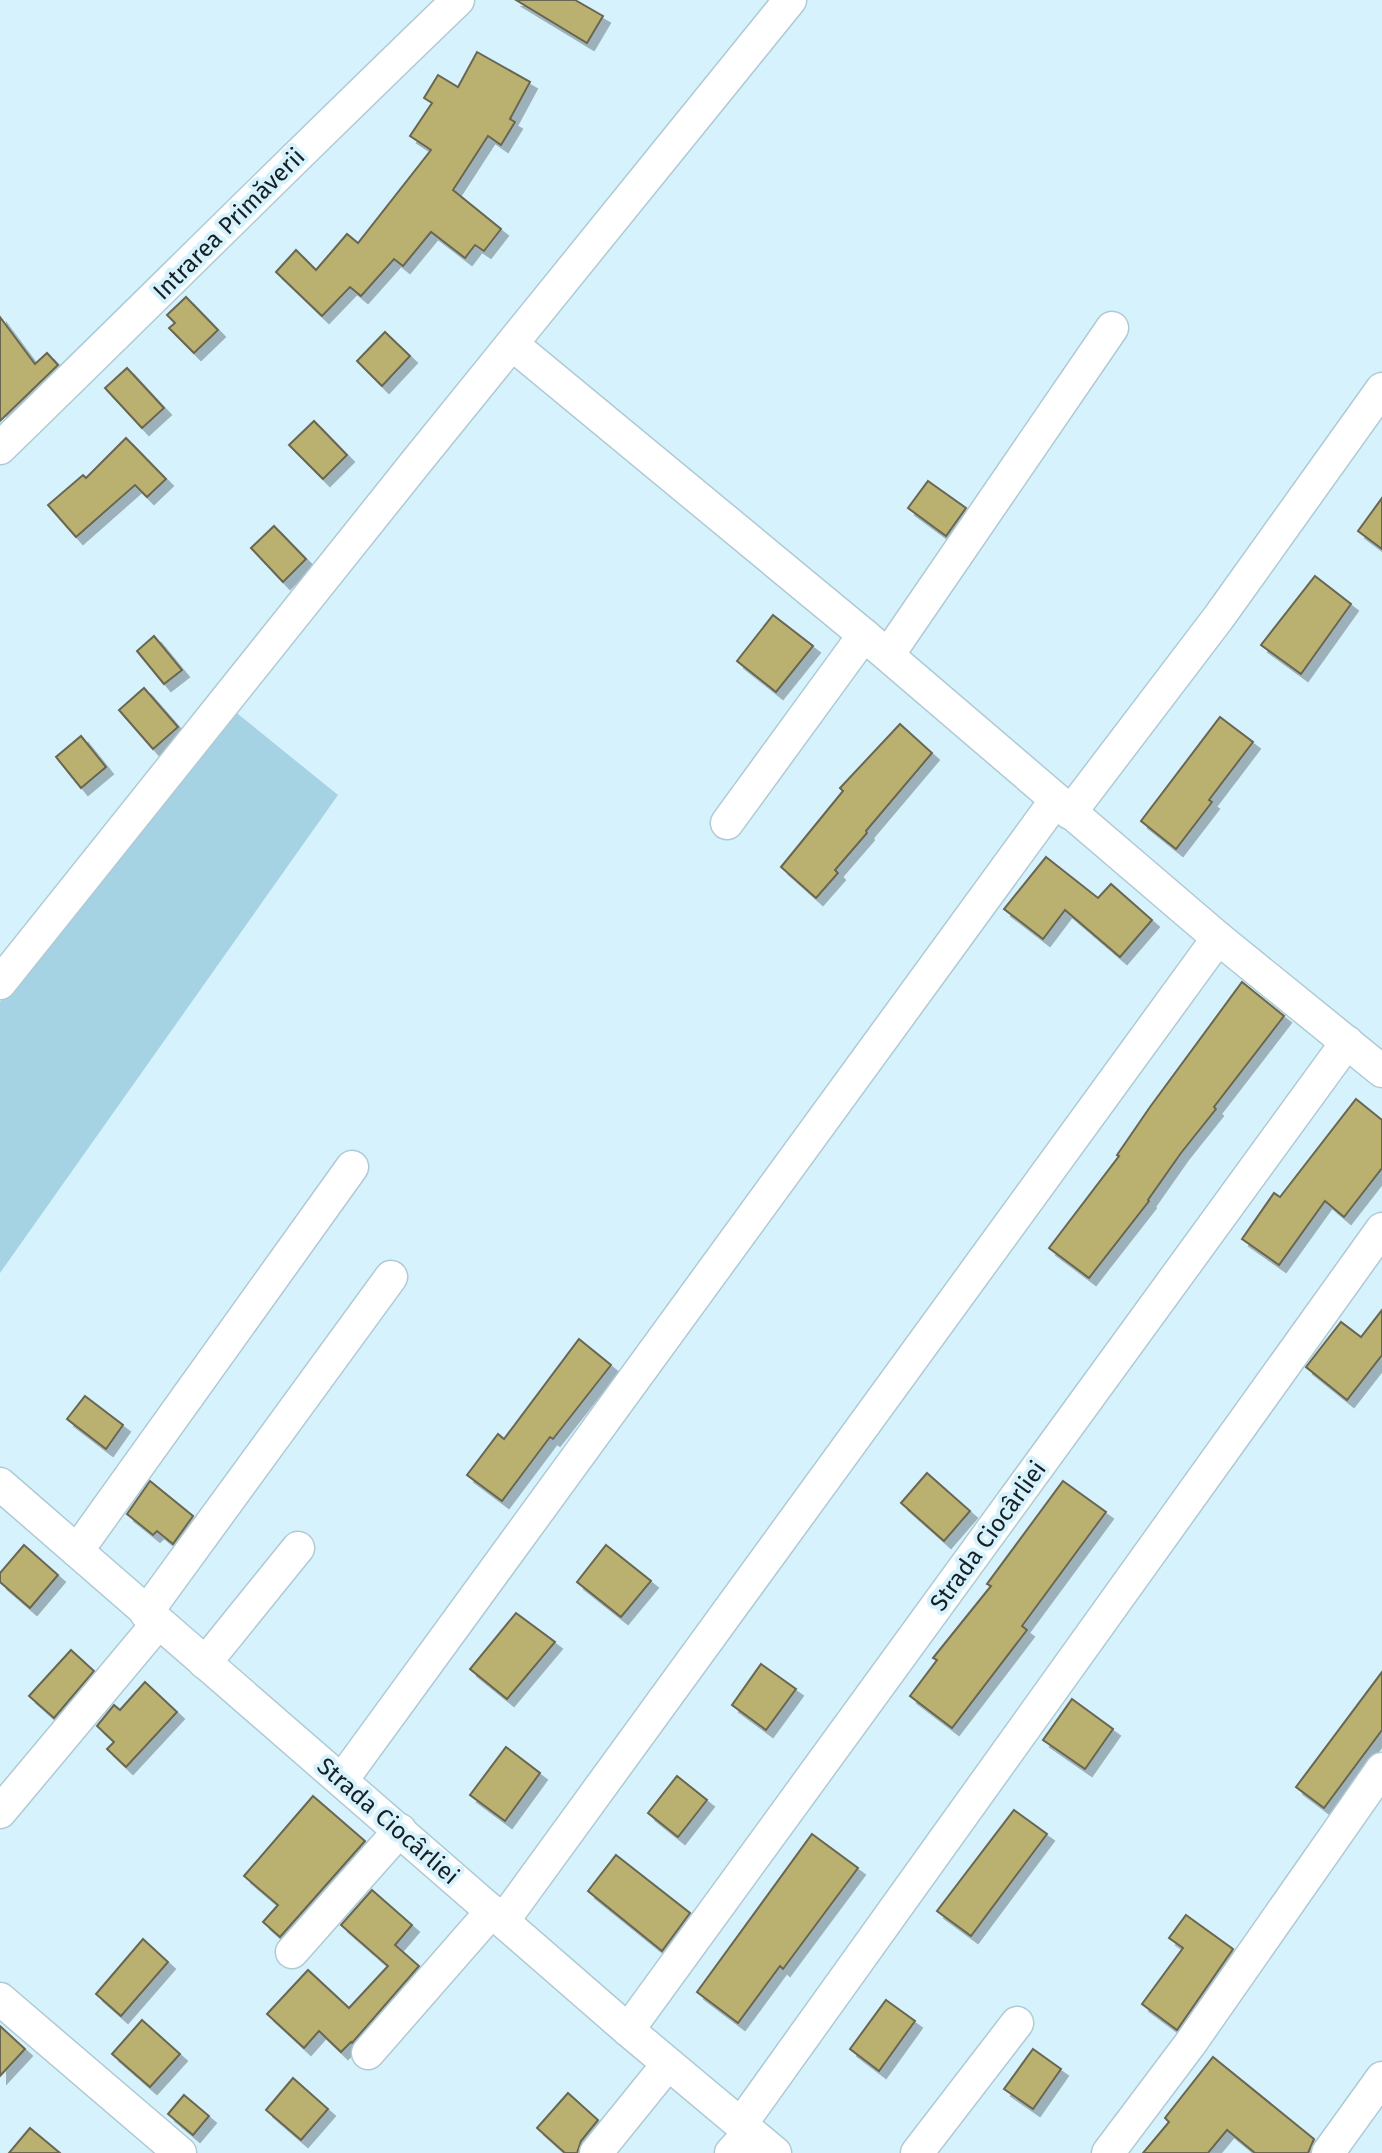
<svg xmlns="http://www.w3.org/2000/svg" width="1382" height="2153" viewBox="0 0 1382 2153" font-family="'Fira Sans',sans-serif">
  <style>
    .green { fill: #a6d3e4 }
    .building { fill: #bab170; stroke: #696651; stroke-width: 2; filter: url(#shadow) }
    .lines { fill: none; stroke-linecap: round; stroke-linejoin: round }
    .minor-casing { stroke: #b0cad5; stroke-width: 35 }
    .minor { stroke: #fff; stroke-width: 32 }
    .labels { text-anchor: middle; stroke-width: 8; stroke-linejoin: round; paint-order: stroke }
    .street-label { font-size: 24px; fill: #162024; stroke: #d6f2fd }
  </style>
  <defs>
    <filter id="shadow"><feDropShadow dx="7" dy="7" stdDeviation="0" flood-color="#0004"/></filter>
  </defs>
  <rect width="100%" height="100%" fill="#d6f2fd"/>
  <path class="green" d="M233 710 338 795 0 1273V1002Z"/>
  <g class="building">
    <path d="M516 0H575L603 16 587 43Z"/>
    <path d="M477 52 530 82 510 119 515 122 501 145 488 136 453 190 501 229 484 251 475 245 465 258 431 232 403 266 394 259 361 296 350 287 322 316 276 272 296 250 316 270 347 234 358 243 431 150 410 136 432 103 424 98 438 75 458 87Z"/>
    <path d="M186 297 218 330 194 353 169 328 175 323 167 315Z"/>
    <path d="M0 317 35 364 47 353 58 365 0 421Z"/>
    <path d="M385 332 410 356 382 386 357 361Z"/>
    <path d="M127 368 164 408 142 428 105 388Z"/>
    <path d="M314 421 347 455 323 479 289 445Z"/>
    <path d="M126 438 166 479 147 497 135 485 76 537 48 505 83 475 86 478Z"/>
    <path d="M928 481 966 508 946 536 908 508Z"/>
    <path d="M1382 498V549L1358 531Z"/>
    <path d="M274 526 306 559 283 582 251 548Z"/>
    <path d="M1315 576 1351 604 1301 674 1261 645Z"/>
    <path d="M773 615 813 646 776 692 737 661Z"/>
    <path d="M154 636 182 670 164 684 137 651Z"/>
    <path d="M144 688 178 727 153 749 119 710Z"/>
    <path d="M1220 717 1253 742 1209 800 1212 802 1176 849 1141 821Z"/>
    <path d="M900 724 932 753 866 831 867 833 835 870 838 873 816 898 781 867 843 791 840 788Z"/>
    <path d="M81 736 106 767 81 788 56 757Z"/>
    <path d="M1046 857 1098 898 1111 884 1152 920 1120 957 1065 910 1043 939 1004 909Z"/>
    <path d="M1242 982 1284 1016 1214 1107 1216 1109 1181 1153 1148 1200 1149 1201 1089 1278 1049 1248 1119 1156 1117 1155 1150 1107Z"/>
    <path d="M1356 1099 1382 1120V1168L1344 1217 1325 1201 1279 1265 1242 1239 1274 1193 1280 1197Z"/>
    <path d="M1382 1310V1355L1347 1400 1306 1367 1341 1322 1361 1337Z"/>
    <path d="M579 1339 611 1365 553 1439 550 1437 502 1501 467 1475 498 1434 504 1439Z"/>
    <path d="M85 1396 123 1425 106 1449 67 1419Z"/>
    <path d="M927 1473 970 1511 944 1541 901 1503Z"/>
    <path d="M150 1481 193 1516 173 1544 157 1531 153 1535 127 1514Z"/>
    <path d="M1063 1481 1106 1512 1022 1626 1027 1630 952 1728 910 1696 937 1660 933 1658 991 1586 987 1584Z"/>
    <path d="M24 1545 58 1575 30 1608 0 1582V1573Z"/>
    <path d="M606 1545 651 1581 621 1617 577 1582Z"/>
    <path d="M516 1613 555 1642 507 1699 470 1669Z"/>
    <path d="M71 1650 94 1671 54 1718 29 1696Z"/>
    <path d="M761 1664 796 1689 766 1730 732 1705Z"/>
    <path d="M1382 1672V1730L1324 1808 1296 1787Z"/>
    <path d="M145 1682 177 1712 126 1767 107 1749 114 1742 97 1726 114 1705 120 1710Z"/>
    <path d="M1072 1699 1113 1729 1085 1769 1043 1740Z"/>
    <path d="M506 1747 540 1773 505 1821 470 1795Z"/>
    <path d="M677 1776 707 1800 678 1837 648 1813Z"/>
    <path d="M313 1796 365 1841 280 1937 263 1922 278 1905 244 1876Z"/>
    <path d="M1014 1810 1047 1834 971 1936 937 1911Z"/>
    <path d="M812 1834 858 1868 783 1969 780 1966 738 2023 697 1992Z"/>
    <path d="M616 1855 690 1913 662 1951 588 1891Z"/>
    <path d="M372 1890 412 1925 395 1945 419 1966 352 2043 351 2042 341 2052 319 2031 304 2048 267 2014 308 1970 349 2008 388 1966 341 1925Z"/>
    <path d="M1186 1915 1233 1949 1177 2030 1142 2004 1183 1948 1169 1938Z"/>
    <path d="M143 1939 168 1962 121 2016 96 1994Z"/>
    <path d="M886 2000 915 2021 879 2071 850 2049Z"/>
    <path d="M142 2020 180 2054 150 2087 112 2054Z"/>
    <path d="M0 2026 25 2049 0 2076Z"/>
    <path d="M1033 2049 1061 2069 1033 2109 1004 2089Z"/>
    <path d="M1213 2057 1314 2139 1308 2153H1255L1227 2130 1208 2153H1143L1169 2122 1165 2118Z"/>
    <path d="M293 2078 328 2109 301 2140 266 2110Z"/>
    <path d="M568 2093 598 2120 581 2141 577 2153H565L537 2128Z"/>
    <path d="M184 2095 209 2116 193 2135 168 2114Z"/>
    <path d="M30 2128 60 2153H9Z"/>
  </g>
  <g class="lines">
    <g class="minor-casing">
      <g id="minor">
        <path d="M512 344 864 635 1218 938 1382 1071"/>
        <path d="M0 448C153 299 304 148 458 0"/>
        <path d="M888 655 1112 328"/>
        <path d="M1070 813 1219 617 1382 389"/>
        <path d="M727 823 864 635"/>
        <path d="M0 983 417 461 790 0"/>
        <path d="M0 1484 628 2030 775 2153"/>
        <path d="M77 1551 352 1167"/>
        <path d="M146 1613 391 1277"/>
        <path d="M205 1663 298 1548"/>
        <path d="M342 1780 1056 800"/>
        <path d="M0 1812 158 1623"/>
        <path d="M503 1921 1218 938"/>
        <path d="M292 1952 400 1830"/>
        <path d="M0 1999 180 2153"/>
        <path d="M628 2030 1347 1042"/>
        <path d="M368 2053 492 1911"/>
        <path d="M741 2124 1382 1229"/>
        <path d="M596 2153 668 2064"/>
        <path d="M731 2153 750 2132"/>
        <path d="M917 2153 1017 2023"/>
        <path d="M1108 2153 1190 2044 1382 1769"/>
        <path d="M1328 2153 1382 2078"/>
      </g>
    </g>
    <use href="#minor" class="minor"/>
  </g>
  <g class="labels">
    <g class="street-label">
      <text transform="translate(229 224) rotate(-45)" y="8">Intrarea Primăverii</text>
      <text transform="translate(988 1536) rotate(-54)" y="8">Strada Ciocârliei</text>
      <text transform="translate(388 1821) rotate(41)" y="8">Strada Ciocârliei</text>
    </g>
  </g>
</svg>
